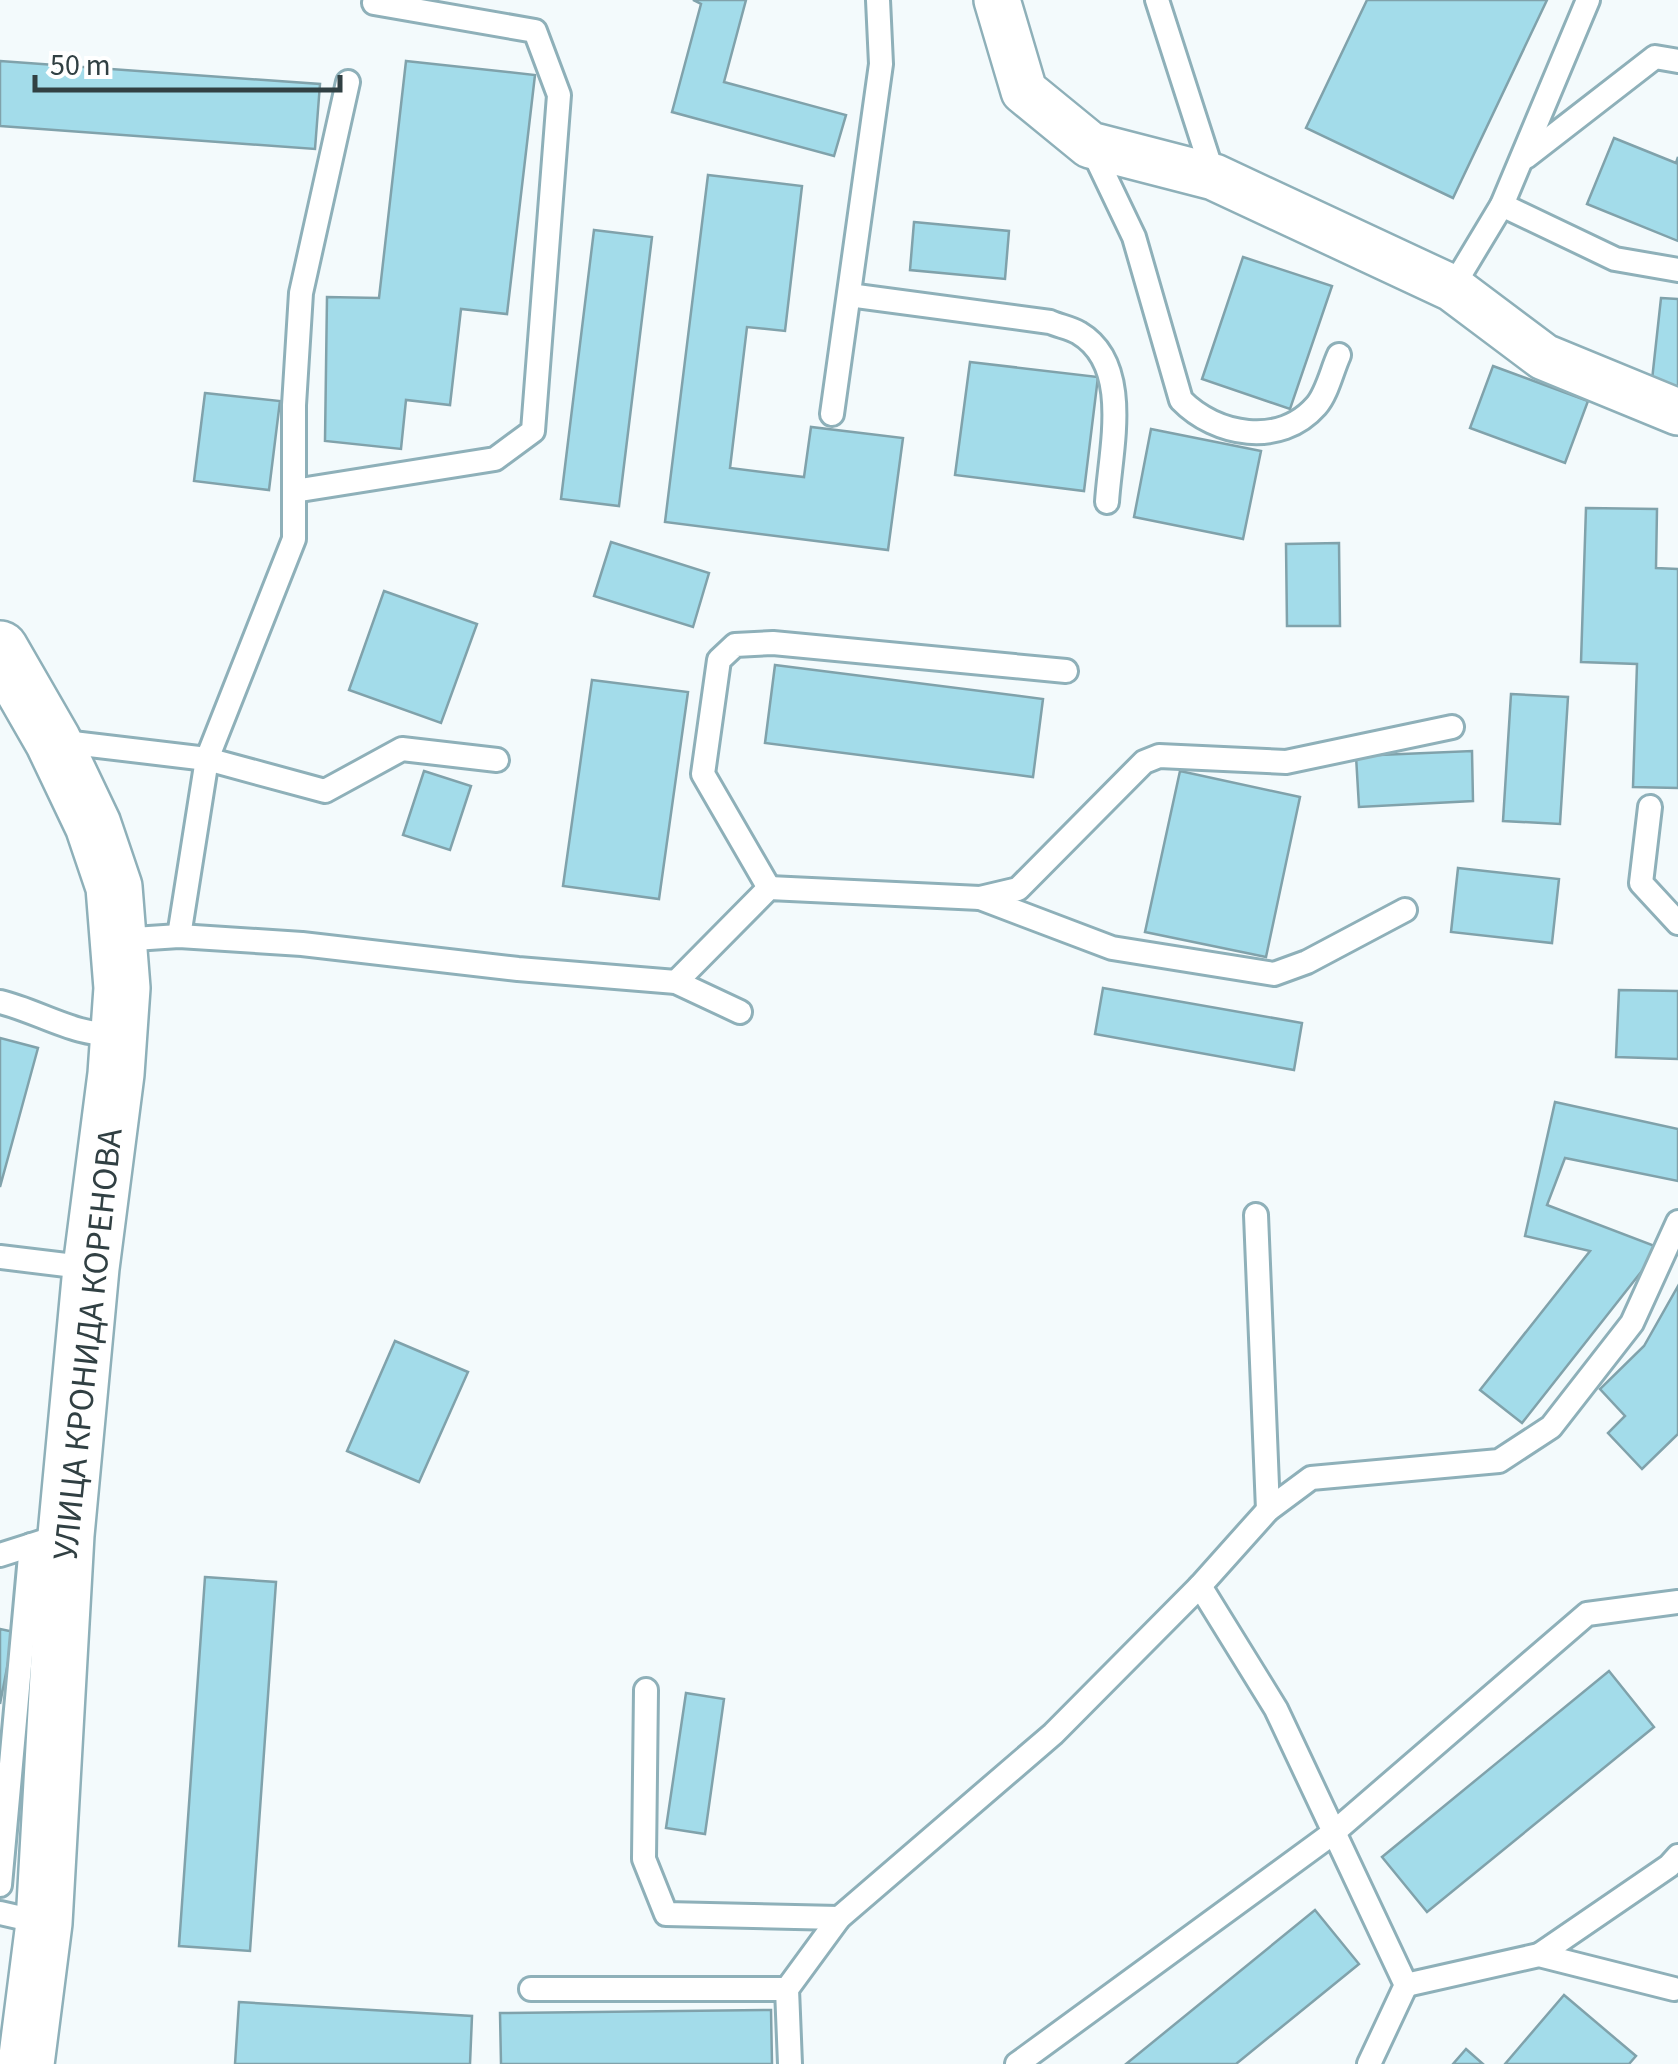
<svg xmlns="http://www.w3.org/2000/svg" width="1678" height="2064" viewBox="0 0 1678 2064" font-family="'Source Sans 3',sans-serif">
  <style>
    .building { fill: #a3dcea; stroke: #80a2ab; stroke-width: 2.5 }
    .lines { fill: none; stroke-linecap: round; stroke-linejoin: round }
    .service-casing { stroke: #8eb0b9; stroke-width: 28 }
    .minor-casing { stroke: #8eb0b9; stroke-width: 50 }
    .tertiary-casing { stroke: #8eb0b9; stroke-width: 60 }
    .service { stroke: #fff; stroke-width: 22 }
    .minor { stroke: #fff; stroke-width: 45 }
    .tertiary { stroke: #fff; stroke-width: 55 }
    .labels { text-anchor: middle; stroke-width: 10; stroke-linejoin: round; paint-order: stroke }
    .street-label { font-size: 35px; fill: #314043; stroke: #fff }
  </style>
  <rect width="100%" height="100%" fill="#f3fafc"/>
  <g class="building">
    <path d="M693 0H746L724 82 846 115 834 156 672 112 701 4Z"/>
    <path d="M1367 0H1547L1453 198 1306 128Z"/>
    <path d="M0 61 320 84 315 149 0 126Z"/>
    <path d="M406 61 535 75 507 314 461 309 450 405 406 400 401 449 325 441 327 297 379 298Z"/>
    <path d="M1614 138 1676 163 1678 157V241L1587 204Z"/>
    <path d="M708 175 802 186 785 331 747 327 730 468 804 477 811 427 903 438 888 550 665 522Z"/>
    <path d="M914 222 1009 231 1005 279 910 270Z"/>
    <path d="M594 230 652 237 619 506 561 499Z"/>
    <path d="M1243 257 1332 286 1290 409 1202 379Z"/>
    <path d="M1661 298 1678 299V392L1651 389Z"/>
    <path d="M970 362 1098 377 1084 491 955 475Z"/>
    <path d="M1493 366 1588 401 1565 463 1470 428Z"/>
    <path d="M205 393 280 401 269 490 194 481Z"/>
    <path d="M1151 429 1261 451 1243 539 1134 517Z"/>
    <path d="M1586 508 1657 509 1656 568 1678 569V788L1633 787 1637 664 1581 662Z"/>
    <path d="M611 542 709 573 693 627 594 596Z"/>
    <path d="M1339 543 1340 626H1287L1286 544Z"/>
    <path d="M384 591 477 624 441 723 349 690Z"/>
    <path d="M775 665 1043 699 1033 777 765 743Z"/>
    <path d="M592 680 688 692 659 899 563 886Z"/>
    <path d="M1511 694 1568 697 1560 824 1503 821Z"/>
    <path d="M1472 751 1473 801 1359 807 1356 756Z"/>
    <path d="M424 771 471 786 450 850 403 835Z"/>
    <path d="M1180 771 1300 797 1266 957 1145 932Z"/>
    <path d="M1458 868 1559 879 1552 943 1451 932Z"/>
    <path d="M1103 988 1302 1023 1294 1070 1095 1034Z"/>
    <path d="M1619 990 1678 991V1059L1616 1057Z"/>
    <path d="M0 1038 38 1048 0 1187Z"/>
    <path d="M1555 1102 1678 1129V1181L1565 1158 1547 1205 1660 1248 1522 1423 1480 1390 1590 1251 1525 1236Z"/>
    <path d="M1678 1286V1434L1642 1469 1608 1433 1625 1416 1600 1389 1644 1346Z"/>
    <path d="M395 1341 468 1372 419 1482 347 1451Z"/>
    <path d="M205 1577 276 1582 250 1951 179 1946Z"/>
    <path d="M0 1629 14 1632 0 1704Z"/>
    <path d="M1609 1671 1654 1727 1427 1912 1382 1857Z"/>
    <path d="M686 1693 724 1699 705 1834 666 1828Z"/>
    <path d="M1315 1910 1359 1964 1236 2064H1126Z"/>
    <path d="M1564 1995 1636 2056 1629 2064H1505Z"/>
    <path d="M239 2002 472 2016 470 2064H235Z"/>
    <path d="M771 2010 772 2064H501L500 2013Z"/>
    <path d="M1466 2049 1483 2064H1453Z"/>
  </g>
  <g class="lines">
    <g class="service-casing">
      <g id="service">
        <path d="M1157 0 1214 177"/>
        <path d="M1090 145 1134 237 1181 400C1216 436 1280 447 1316 406 1327 394 1332 370 1339 355"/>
        <path d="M1526 157 1655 57 1678 61"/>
        <path d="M1502 205 1615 259 1678 270"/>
        <path d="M1452 288 1502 205 1588 0"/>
        <path d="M849 295 1050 322C1059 326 1071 328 1079 333 1133 365 1110 451 1107 502"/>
        <path d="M832 414 881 64 878 0"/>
        <path d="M294 491 495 459 533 431 559 95 535 31 374 3"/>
        <path d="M56 741 207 759 325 791 402 749 497 760"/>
        <path d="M1650 807 1641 883 1678 923"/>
        <path d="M769 888 703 774 719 660 735 645 773 643 1066 671"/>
        <path d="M980 898 1112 948 1274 974 1307 962 1405 910"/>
        <path d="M179 936 207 759 294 539V405L301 293 348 82"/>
        <path d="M119 940 179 936 302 944 518 969 676 982 740 1012"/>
        <path d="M676 982 769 888 980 898 1018 889 1144 762 1159 756 1286 762 1452 727"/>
        <path d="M0 1002C39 1011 79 1039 119 1033"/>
        <path d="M1256 1215 1268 1510"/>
        <path d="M0 1257 91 1268"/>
        <path d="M0 1555 44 1541"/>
        <path d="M1200 1586 1276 1709 1406 1985 1369 2064"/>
        <path d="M646 1690 644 1859 666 1914 839 1918"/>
        <path d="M0 1885 31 1545"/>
        <path d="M0 1913 44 1923"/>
        <path d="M1539 1955 1669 1866 1678 1856"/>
        <path d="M1406 1985 1539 1955 1674 1989"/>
        <path d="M531 1989H787"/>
        <path d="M790 2064 787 1989 839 1918 1053 1734 1200 1586 1268 1510 1311 1478 1499 1461 1551 1427 1632 1323 1678 1222"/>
        <path d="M1017 2064 1333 1833 1587 1614 1678 1602"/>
      </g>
    </g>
    <g class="minor-casing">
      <path id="minor" d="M997 0 1024 91 1090 145 1214 177 1452 288 1544 357 1678 412"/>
    </g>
    <g class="tertiary-casing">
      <path id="tertiary" d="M0 649 53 741 93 825 114 887 122 988 116 1074 91 1268 66 1535 44 1923 26 2064"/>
    </g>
    <use href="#service" class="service"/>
    <use href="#minor" class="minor"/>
    <use href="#tertiary" class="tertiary"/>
  </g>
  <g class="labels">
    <g class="street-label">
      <text transform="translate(87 1344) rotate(-84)" y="12">УЛИЦА КРОНИДА КОРЕНОВА</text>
    </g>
  </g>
  <path d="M35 75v15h305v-15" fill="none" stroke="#314043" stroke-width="5"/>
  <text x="50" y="75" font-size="30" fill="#314043" stroke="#ffffff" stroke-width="8" paint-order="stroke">50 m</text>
</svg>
